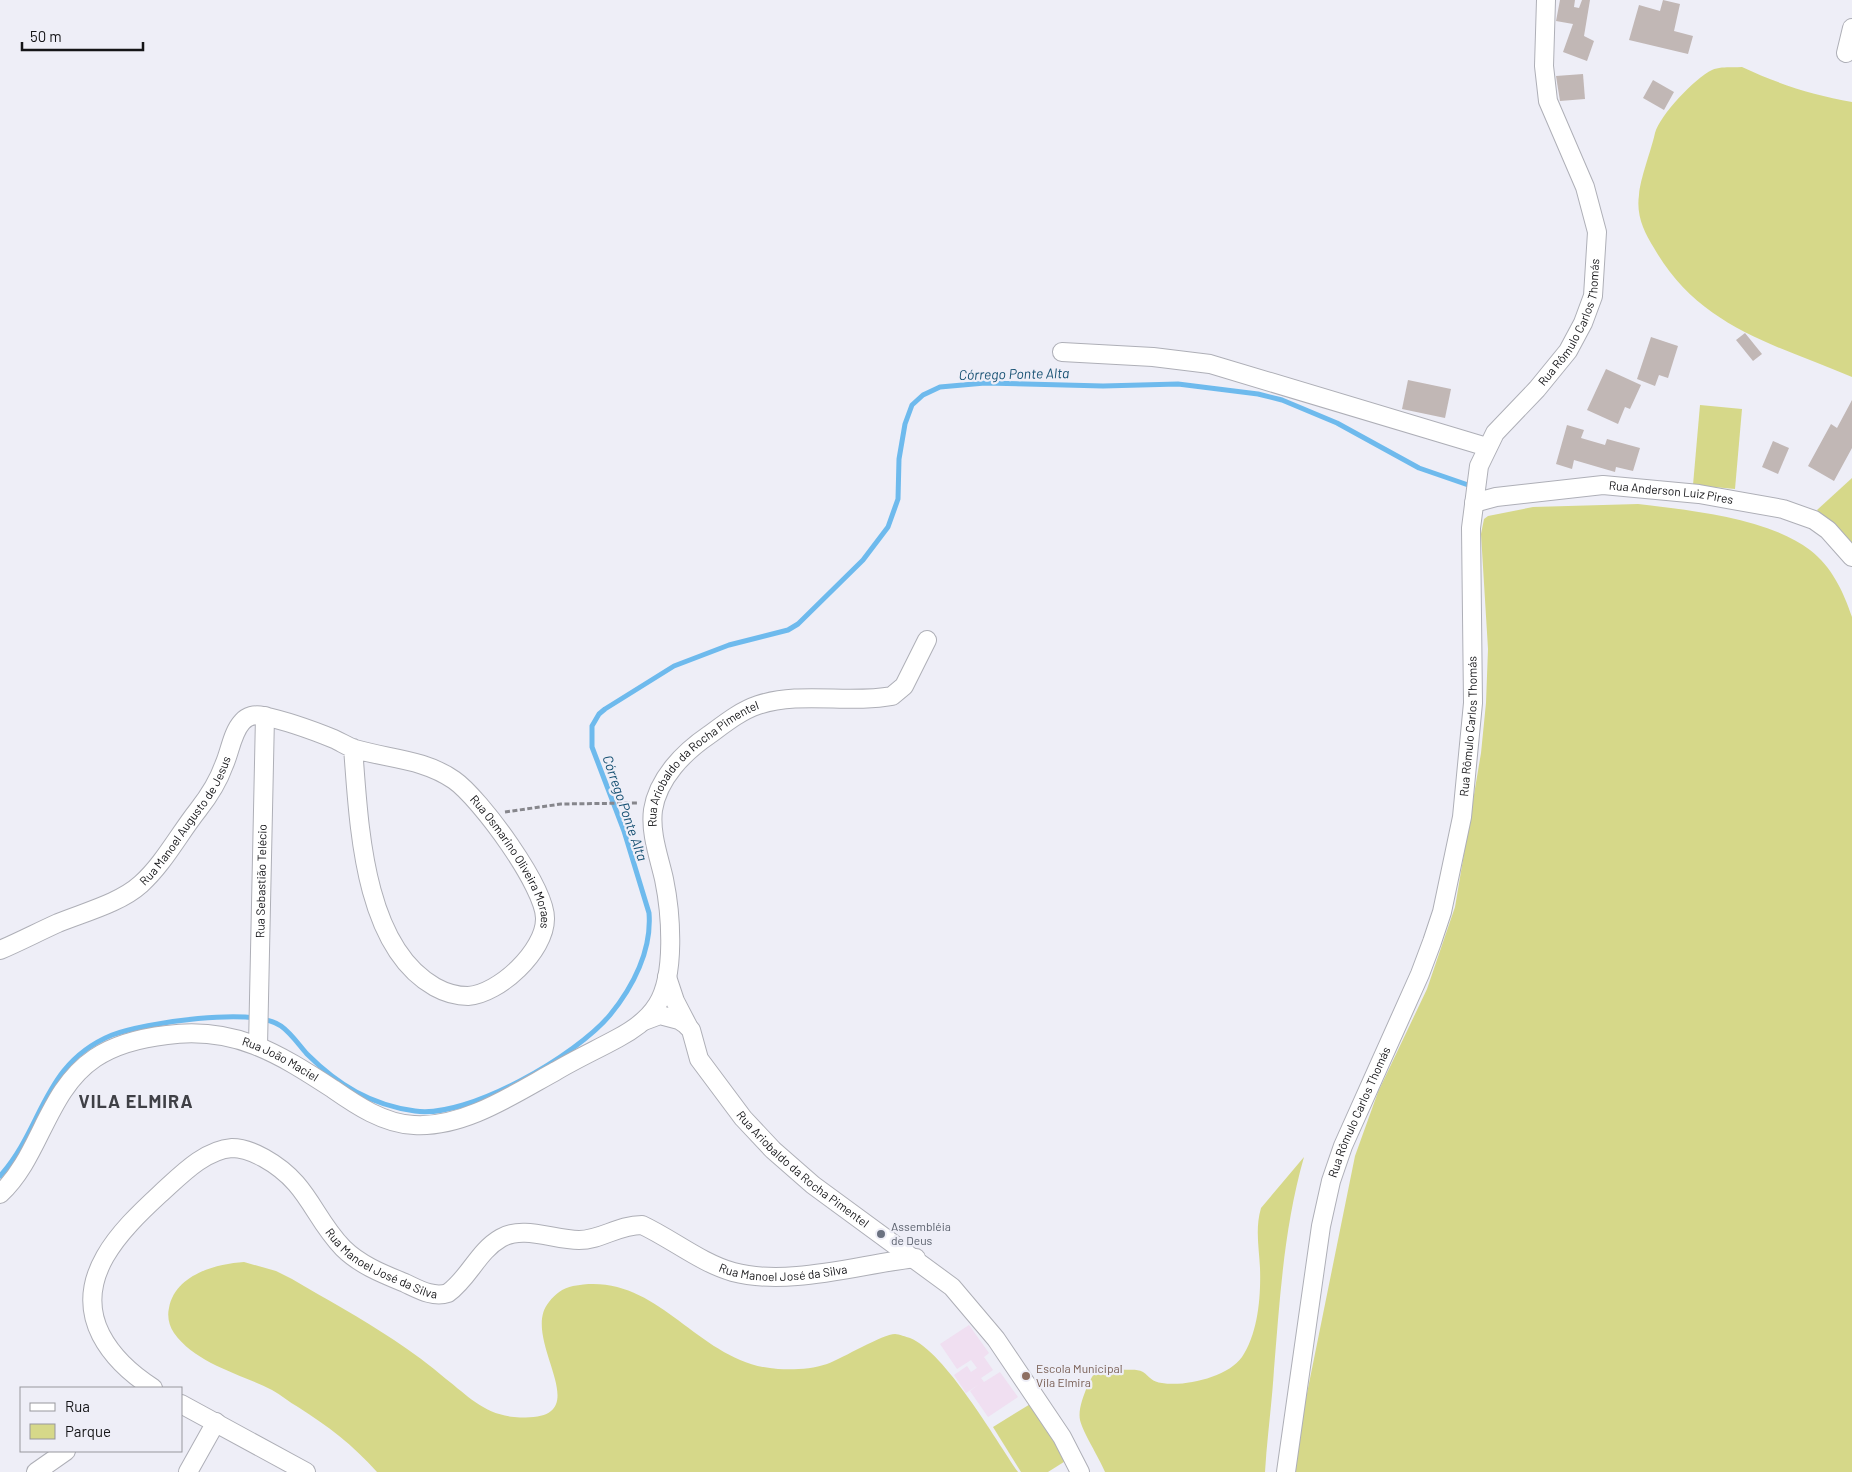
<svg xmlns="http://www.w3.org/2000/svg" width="1852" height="1472" viewBox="0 0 1852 1472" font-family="Barlow,sans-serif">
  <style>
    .education { fill: #f0dff1 }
    .green { fill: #d6d889 }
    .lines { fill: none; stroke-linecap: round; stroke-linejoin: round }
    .stream { stroke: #6ebaed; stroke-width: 5 }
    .building { fill: #c1b7b5 }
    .minor-casing { stroke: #aeafb7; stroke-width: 20 }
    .path { stroke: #86868c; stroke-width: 3; stroke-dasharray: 5 2.5; stroke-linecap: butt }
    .minor { stroke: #fff; stroke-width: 18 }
    .worship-dot { fill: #6b7280; stroke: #eeeef7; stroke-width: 2 }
    .education-dot { fill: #8d6e63; stroke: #eeeef7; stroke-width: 2 }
    .labels { text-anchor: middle; stroke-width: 4.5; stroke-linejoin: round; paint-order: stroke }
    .street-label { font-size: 12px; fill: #141417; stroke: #eeeef7 }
    .worship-label { font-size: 12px; fill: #5b616d; stroke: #eeeef7; text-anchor: start }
    .education-label { font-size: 12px; fill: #785e54; stroke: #eeeef7; text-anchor: start }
    .water-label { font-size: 14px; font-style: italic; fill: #175173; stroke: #eeeef7 }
    .district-label { font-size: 18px; font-weight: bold; letter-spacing: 1px; fill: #3f4046; stroke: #eeeef7 }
  </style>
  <rect width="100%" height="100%" fill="#eeeef7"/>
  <path class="education" d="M969 1325 989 1353 984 1357 993 1370 981 1378 984 1382 1000 1372 1018 1397 988 1417 970 1391 978 1385 966 1393 954 1375 967 1366 971 1372 977 1368 971 1360 957 1369 940 1344Z"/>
  <g class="green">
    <path d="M1742 67C1778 84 1813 95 1852 102V377C1774 344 1699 327 1654 248 1644 232 1636 215 1639 195 1640 179 1651 151 1655 133 1660 115 1695 78 1712 70 1721 66 1733 68 1742 67Z"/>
    <path d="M1700 405 1742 409 1735 489 1693 485Z"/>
    <path d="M1852 478V549L1817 510Z"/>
    <path d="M1638 504C1688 510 1769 518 1810 550 1832 567 1843 591 1852 617V1472H1294L1303 1413 1355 1156 1378 1092 1427 989 1455 907 1481 753 1486 703 1488 649 1481 534 1484 519 1488 516 1533 507Z"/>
    <path d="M1304 1157C1284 1227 1280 1297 1274 1369 1272 1403 1267 1438 1265 1472H1105C1099 1457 1083 1433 1080 1420 1078 1410 1083 1397 1087 1387 1097 1366 1099 1364 1121 1369 1128 1371 1136 1368 1143 1372 1150 1377 1152 1382 1162 1383 1185 1387 1228 1377 1242 1357 1258 1333 1261 1297 1260 1268 1259 1248 1255 1228 1261 1208Z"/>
    <path d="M244 1262 276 1271 292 1279C326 1299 361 1318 394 1340 412 1352 430 1365 446 1379 468 1396 484 1414 514 1417 607 1425 517 1340 549 1302 555 1294 563 1288 573 1286 659 1269 696 1364 778 1369 794 1370 812 1369 827 1364 843 1358 883 1334 895 1334 899 1334 906 1337 910 1338 945 1352 995 1439 1018 1472H377C353 1445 328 1426 298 1407 289 1402 281 1395 272 1390 241 1374 196 1364 174 1333 169 1326 167 1316 169 1308 175 1275 215 1264 244 1262Z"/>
    <path d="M1032 1403 1067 1460 1048 1472H1021L993 1427Z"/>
  </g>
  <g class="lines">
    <path class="stream" d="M0 1176C44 1127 42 1064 112 1035 144 1023 253 1006 281 1026 291 1033 299 1045 307 1054 338 1085 371 1105 415 1111 468 1119 577 1055 610 1015 633 987 652 950 649 913L624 831 592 747V726L599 714 605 709 674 666 729 645 788 630 798 624 863 560 888 527 898 499 899 459 905 424 912 405 923 395 940 387 985 383 1103 386 1178 384 1258 394 1282 400 1337 423 1419 468 1474 487"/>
  </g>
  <g class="building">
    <path d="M1560 0H1575L1574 7 1579 8 1582 0H1590L1584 36 1594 41 1587 61 1563 52 1573 24 1556 21Z"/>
    <path d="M1663 0 1680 4 1674 31 1693 36 1688 54 1629 40 1639 5 1660 11Z"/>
    <path d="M1583 74 1585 99 1560 101 1556 76Z"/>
    <path d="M1653 80 1674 92 1664 110 1643 98Z"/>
    <path d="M1745 333 1762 354 1753 361 1736 340Z"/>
    <path d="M1651 337 1678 346 1668 378 1659 375 1655 386 1637 379Z"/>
    <path d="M1606 369 1641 385 1630 409 1625 407 1618 424 1587 410Z"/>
    <path d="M1408 380 1451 389 1445 418 1402 409Z"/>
    <path d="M1852 400V448L1834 481 1808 466 1831 424 1837 428Z"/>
    <path d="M1567 425 1584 430 1581 438 1605 445 1607 439 1640 448 1633 471 1616 467 1615 472 1574 460 1572 469 1556 464Z"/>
    <path d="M1773 441 1789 448 1778 474 1762 467Z"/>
  </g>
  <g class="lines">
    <g class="minor-casing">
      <g id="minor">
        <path d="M1846 53 1852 28"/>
        <path d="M1062 352 1153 357 1210 364 1487 447"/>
        <path id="s1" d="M1474 503 1496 497 1603 485 1699 494 1783 509 1814 520 1828 530 1852 557"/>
        <path id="s2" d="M0 950C19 942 38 932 58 923 85 912 120 903 141 884 164 863 179 834 198 810 209 796 218 782 224 765 230 752 232 733 242 722 247 716 255 714 263 716 287 721 312 730 334 739 341 742 348 747 355 749 389 759 424 759 454 780 480 798 546 888 545 919 545 951 499 994 468 996 457 996 444 992 435 987 362 946 359 821 353 748"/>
        <path d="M667 977 675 1001 688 1026"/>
        <path id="s3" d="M644 1021 660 1015 679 1020 685 1024 691 1030 699 1059 743 1118 773 1150 813 1185 952 1287 996 1339 1062 1437 1080 1472"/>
        <path id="s4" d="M258 1046 265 716"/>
        <path id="s5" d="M0 1194C41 1156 46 1091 95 1058 116 1044 141 1038 167 1035 234 1026 278 1053 333 1089 356 1105 384 1124 414 1125 464 1128 514 1094 556 1071 576 1059 598 1049 618 1038 633 1030 648 1020 657 1005 676 975 671 913 664 879 659 857 650 833 653 810 658 778 684 752 709 735 724 724 740 711 758 705 800 691 849 704 892 696L904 686 927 640"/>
        <path id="s6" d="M153 1388C131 1374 113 1358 101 1335 72 1278 121 1230 160 1194 180 1176 204 1150 232 1148 243 1148 255 1153 264 1158 309 1183 312 1216 343 1248 360 1265 383 1274 405 1283 418 1289 433 1298 448 1293 469 1278 478 1251 501 1238 523 1225 554 1240 579 1240 601 1240 618 1225 642 1225 672 1239 701 1263 733 1272 789 1287 860 1264 916 1258"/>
        <path d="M181 1404 306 1472"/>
        <path d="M36 1472 66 1451"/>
        <path d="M188 1472 216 1422"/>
        <path id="s7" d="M1286 1472 1321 1226 1331 1181 1343 1146 1420 974 1432 942 1442 912 1462 817 1473 703 1471 528 1479 466 1495 433 1537 389 1568 351 1583 323 1593 296 1597 232 1585 187 1548 101 1544 66 1546 0"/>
      </g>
    </g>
    <path class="path" d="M505 812 561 804 638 803"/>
    <use href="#minor" class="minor"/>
  </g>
  <circle class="worship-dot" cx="881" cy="1234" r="5"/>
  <circle class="education-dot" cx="1026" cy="1376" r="5"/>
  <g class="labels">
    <g class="street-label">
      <text dy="4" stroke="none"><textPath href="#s7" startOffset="1209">Rua Rômulo Carlos Thomás</textPath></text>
      <text dy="4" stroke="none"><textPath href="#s1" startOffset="199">Rua Anderson Luiz Pires</textPath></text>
      <text dy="4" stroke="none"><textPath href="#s7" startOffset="774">Rua Rômulo Carlos Thomás</textPath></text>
      <text dy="4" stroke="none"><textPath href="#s5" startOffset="1056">Rua Ariobaldo da Rocha Pimentel</textPath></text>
      <text dy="4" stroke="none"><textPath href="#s2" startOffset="234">Rua Manoel Augusto de Jesus</textPath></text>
      <text dy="4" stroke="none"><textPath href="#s2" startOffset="676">Rua Osmarino Oliveira Moraes</textPath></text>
      <text dy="4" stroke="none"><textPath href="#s4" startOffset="165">Rua Sebastião Telécio</textPath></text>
      <text dy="4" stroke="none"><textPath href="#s5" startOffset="362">Rua João Maciel</textPath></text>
      <text dy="4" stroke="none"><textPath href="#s7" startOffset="369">Rua Rômulo Carlos Thomás</textPath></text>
      <text dy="4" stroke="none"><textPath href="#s3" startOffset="235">Rua Ariobaldo da Rocha Pimentel</textPath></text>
      <text dy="4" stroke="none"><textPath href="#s6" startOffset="524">Rua Manoel José da Silva</textPath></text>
      <text dy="4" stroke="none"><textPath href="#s6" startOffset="974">Rua Manoel José da Silva</textPath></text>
    </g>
    <g class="worship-label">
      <text x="891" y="1231">Assembléia<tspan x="891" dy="14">de Deus</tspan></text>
    </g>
    <g class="education-label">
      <text x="1036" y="1373">Escola Municipal<tspan x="1036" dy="14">Vila Elmira</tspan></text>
    </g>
    <g class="water-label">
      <text transform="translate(1014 374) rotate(-1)" y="5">Córrego Ponte Alta</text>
      <text transform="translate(625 808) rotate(71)" y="5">Córrego Ponte Alta</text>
    </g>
    <g class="district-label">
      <text x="136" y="1108">VILA ELMIRA</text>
    </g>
  </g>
  <rect x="20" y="1387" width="162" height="65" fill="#eeeef7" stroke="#97979d"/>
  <rect x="30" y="1403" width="25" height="8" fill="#ffffff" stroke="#97979d"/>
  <text x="65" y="1412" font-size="15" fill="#141417">Rua</text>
  <rect x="30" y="1424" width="25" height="15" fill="#d6d889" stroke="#97979d"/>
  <text x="65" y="1437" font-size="15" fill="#141417">Parque</text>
  <path d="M22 42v8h121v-8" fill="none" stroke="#141417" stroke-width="2.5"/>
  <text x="30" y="42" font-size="15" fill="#141417" stroke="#eeeef7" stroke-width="4" paint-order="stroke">50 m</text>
</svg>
